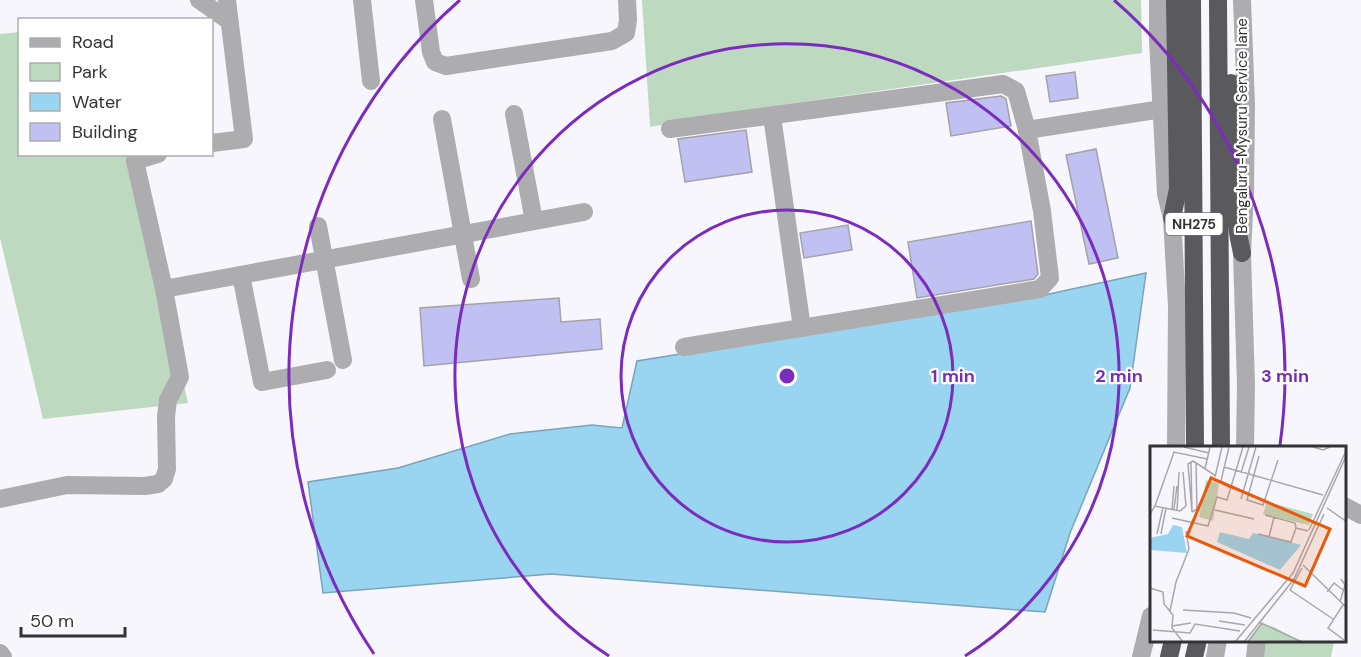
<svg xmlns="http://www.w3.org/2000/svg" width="1361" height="657" viewBox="0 0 1361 657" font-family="'DM Sans',sans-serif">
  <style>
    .green { fill: #bdd9c0 }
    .water { fill: #99d5f1; stroke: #7aa4b9; stroke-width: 1.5 }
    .building { fill: #c0c0f3; stroke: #a2a2a7; stroke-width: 1.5 }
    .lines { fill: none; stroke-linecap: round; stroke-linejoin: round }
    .minor { stroke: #adacaf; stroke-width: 18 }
    .highway { stroke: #5a595d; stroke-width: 18 }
    .ring { fill: none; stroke: #7b2cbf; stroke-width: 3 }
    .labels { text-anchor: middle; stroke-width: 4.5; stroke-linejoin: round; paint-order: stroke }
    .shield { fill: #fff; stroke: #707072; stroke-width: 1.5 }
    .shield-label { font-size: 14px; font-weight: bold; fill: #333335 }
    .street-label { font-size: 15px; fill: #333335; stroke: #fff }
    .inset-road { fill: none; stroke: #a8a8ac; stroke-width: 1.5 }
    .view { fill: #e8590c; fill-opacity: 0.15; stroke: #e8590c; stroke-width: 3 }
    .inset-edge { fill: none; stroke: #333335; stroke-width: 3 }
    .centre { fill: #7b2cbf; stroke: #fff; stroke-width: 3 }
    .ring-label { font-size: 18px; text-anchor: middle; font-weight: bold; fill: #7b2cbf; stroke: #fff; stroke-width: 4.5; stroke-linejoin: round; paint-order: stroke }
  </style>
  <rect width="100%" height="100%" fill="#f6f6fc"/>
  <g class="green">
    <path d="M642 0H1141L1142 53 760 108 650 127Z"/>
    <path d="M19 32 20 154 130 155 188 403 43 419 0 238V34Z"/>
    <path d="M1266 641H1334L1331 657H1263Z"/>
  </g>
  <path class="water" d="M1146 273 1130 388 1070 533 1045 612 551 574 323 593 308 482 398 468 510 434 592 425 622 428 637 361 1040 296Z"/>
  <g class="building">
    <path d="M1075 72 1078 98 1050 102 1046 76Z"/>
    <path d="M1001 96 1006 99 1011 126 951 136 946 103Z"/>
    <path d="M746 130 752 172 685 182 678 139Z"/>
    <path d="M1096 149 1118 258 1089 264 1066 155Z"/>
    <path d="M1031 221 1038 274 1034 279 917 298 908 242Z"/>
    <path d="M848 225 852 250 804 258 800 233Z"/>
    <path d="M559 298 561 322 600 319 602 349 424 366 420 308Z"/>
  </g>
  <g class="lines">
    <g class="minor">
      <path d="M199 0 229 21"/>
      <path d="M362 0 371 81"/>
      <path d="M424 0 431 52 435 62 446 66 612 41 626 33 628 20 627 0"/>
      <path d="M1158 0V40L1166 194 1172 218 1177 306 1176 447"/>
      <path d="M1242 0 1246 104 1245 192 1242 253 1246 385 1245 447"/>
      <path d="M514 114 534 221"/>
      <path d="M772 116 802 328"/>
      <path d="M442 119 471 279"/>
      <path d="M670 129 1003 84 1016 91 1027 130"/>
      <path d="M212 143 244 139 227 0"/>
      <path d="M318 226 343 360"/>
      <path d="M241 275 262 382 327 370"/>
      <path d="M164 289 584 212"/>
      <path d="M684 347 1040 289 1050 278 1042 211 1027 130 1162 109"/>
      <path d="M0 499 67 485 145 486 158 484 164 479 167 469 166 417 168 400 180 377 164 289 135 161 158 154"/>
      <path d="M1344 506 1361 515"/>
      <path d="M0 653 3 657"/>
      <path d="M1141 657 1151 616"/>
      <path d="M1215 657 1218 640"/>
      <path d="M1255 657 1257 640"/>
    </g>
    <g class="highway">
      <path d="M1192 0 1195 447"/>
      <path d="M1218 0 1221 447"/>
      <path d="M1231 83C1232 139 1229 197 1242 253"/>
      <path d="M1172 218 1178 189 1175 0"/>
      <path d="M1169 657 1173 640"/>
      <path d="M1194 657 1198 640"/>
    </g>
  </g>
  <g class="ring">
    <circle cx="787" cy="376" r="166"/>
    <path d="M609 656A332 332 0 1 1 965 656"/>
    <path d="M374 654A498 498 0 0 1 460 0M1114 0A498 498 0 0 1 1280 445"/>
  </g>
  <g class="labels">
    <rect class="shield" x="1165.5" y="213" width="57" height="22" rx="4.5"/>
    <g class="shield-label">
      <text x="1194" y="229">NH275</text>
    </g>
    <g class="street-label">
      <text transform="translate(1242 126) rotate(-90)" y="5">Bengaluru-Mysuru Service lane</text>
    </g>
  </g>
  <g transform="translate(1150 446)">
    <rect width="196" height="196" fill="#f6f6fc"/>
    <path d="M56 34 69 38 63 75 49 71ZM117 56 163 68 159 79 113 68ZM111 177 124 181 151 196 98 194Z" fill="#bdd9c0"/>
    <path d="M23 79 32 81 37 107 1 104 0 92 18 88ZM70 86 99 93 103 87 151 99 130 124 67 96Z" fill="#99d5f1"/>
    <path class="inset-road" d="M34 1 59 7M79 1 71 35 80 42M163 1 173 4 180 1M109 10 97 54 113 59 128 14M41 16 42 66M74 21 173 49M55 23 60 1M91 27 99 1M65 31 72 1M91 53 106 1M5 60 24 6 57 13M177 62 197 76M22 63 24 40M24 63 27 40M65 64 104 73M27 65 29 26M42 66 38 18 43 15 66 30M42 66 47 63 46 17M0 68 5 60 30 65 36 60 33 26M115 69 145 77 146 82M22 72 58 80 67 51 77 54 93 1M159 84 197 3M7 88 13 61M11 88 16 62M108 88 141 96 146 82 158 85M119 91 124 71M153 119 197 162M152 122 140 144 183 173M0 142 13 146 14 158 23 169 22 182 33 196M177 146 184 137 193 144M190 156 195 139 191 133M193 159 178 182 194 194M33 164 84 167 101 172M20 165 26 136 39 103 36 85M69 175 95 179M109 176 152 196M22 180 41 177M3 184 40 187 45 178 90 185M85 196 143 127 197 8M94 196 144 133 174 68M98 196 112 177"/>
    <path class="view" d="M61 32 180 83 155 140 37 90Z"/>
    <rect width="196" height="196" class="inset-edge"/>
  </g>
  <circle cx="787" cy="376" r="9" class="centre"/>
  <g class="ring-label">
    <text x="953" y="382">1 min</text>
    <text x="1119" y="382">2 min</text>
    <text x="1285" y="382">3 min</text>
  </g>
  <rect x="18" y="18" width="195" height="138" fill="#ffffff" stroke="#adadae" stroke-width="1.5"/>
  <rect x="30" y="38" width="30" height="9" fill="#adacaf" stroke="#adadae" stroke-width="1.5"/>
  <text x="72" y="48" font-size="18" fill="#333335">Road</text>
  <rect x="30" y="63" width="30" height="18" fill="#bdd9c0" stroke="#adadae" stroke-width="1.5"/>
  <text x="72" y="78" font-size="18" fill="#333335">Park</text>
  <rect x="30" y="93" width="30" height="18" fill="#99d5f1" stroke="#adadae" stroke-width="1.5"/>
  <text x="72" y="108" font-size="18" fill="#333335">Water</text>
  <rect x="30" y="123" width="30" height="18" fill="#c0c0f3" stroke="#adadae" stroke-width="1.5"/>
  <text x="72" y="138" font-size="18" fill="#333335">Building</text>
  <path d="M21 627v9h104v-9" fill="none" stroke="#333335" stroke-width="3"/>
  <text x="30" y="627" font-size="18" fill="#333335" stroke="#ffffff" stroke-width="4.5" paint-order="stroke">50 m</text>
</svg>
